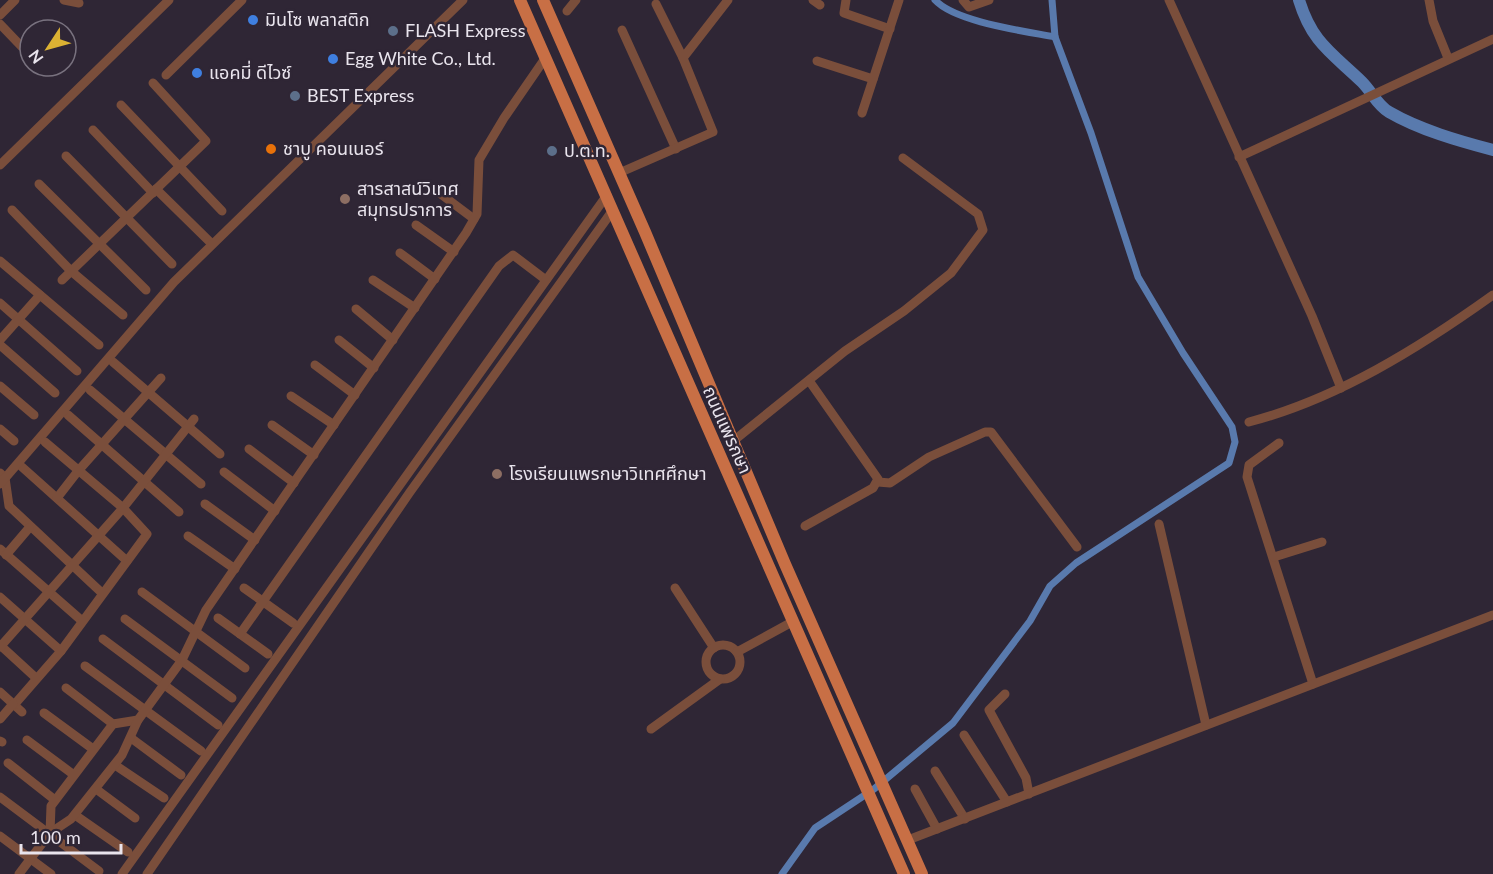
<svg xmlns="http://www.w3.org/2000/svg" width="1493" height="874" viewBox="0 0 1493 874" font-family="Lato,'Noto Sans Thai',sans-serif">
  <style>
    .lines { fill: none; stroke-linecap: round; stroke-linejoin: round }
    .canal { stroke: #597aad; stroke-width: 7 }
    .river { stroke: #597aad; stroke-width: 12 }
    .minor { stroke: #7a4e3b; stroke-width: 9 }
    .major { stroke: #c86f45; stroke-width: 12 }
    .shop-dot { fill: #3f7fe0; stroke: #2f2635; stroke-width: 2 }
    .service-dot { fill: #5c6f8a; stroke: #2f2635; stroke-width: 2 }
    .food-dot { fill: #e8710a; stroke: #2f2635; stroke-width: 2 }
    .education-dot { fill: #8d6e63; stroke: #2f2635; stroke-width: 2 }
    .labels { text-anchor: middle; stroke-width: 5; stroke-linejoin: round; paint-order: stroke }
    .poi-label { font-size: 18px; fill: #e9e4ed; stroke: #2f2635; text-anchor: start }
    .street-label { font-size: 18px; fill: #e9e4ed; stroke: #2f2635 }
  </style>
  <rect width="100%" height="100%" fill="#2f2635"/>
  <g class="lines">
    <g class="canal">
      <path d="M935 0C955 22 1024 31 1055 37"/>
      <path d="M782 874 815 828 874 789 953 723 1030 621 1050 586 1076 563 1229 463 1235 442 1232 427 1183 353 1138 277 1091 133 1055 37 1052 0"/>
    </g>
    <path class="river" d="M1299 0C1312 43 1332 53 1362 82 1372 92 1377 105 1389 112 1420 130 1459 141 1493 150"/>
    <g class="minor">
      <path d="M64 0 79 3"/>
      <path d="M813 0 820 5"/>
      <path d="M846 0 844 13 890 29"/>
      <path d="M963 0 969 7 989 0"/>
      <path d="M1169 0 1312 316 1341 388"/>
      <path d="M1429 0 1433 21 1448 58"/>
      <path d="M656 4 683 58"/>
      <path d="M567 11 576 0"/>
      <path d="M0 15 15 0"/>
      <path d="M0 24 22 47"/>
      <path d="M622 30 676 149"/>
      <path d="M817 61 873 79"/>
      <path d="M166 75 242 0"/>
      <path d="M121 105 222 211"/>
      <path d="M862 113 899 0"/>
      <path d="M93 130 153 193"/>
      <path d="M66 156 172 264"/>
      <path d="M1239 157 1493 39"/>
      <path d="M0 165 169 0"/>
      <path d="M619 173 713 132 683 58 728 0"/>
      <path d="M39 184 146 290"/>
      <path d="M156 189 212 244"/>
      <path d="M434 189 474 219"/>
      <path d="M12 210 71 271 123 315"/>
      <path d="M416 225 454 252"/>
      <path d="M400 253 435 279"/>
      <path d="M0 261 99 345"/>
      <path d="M62 280 206 141 153 83"/>
      <path d="M373 280 415 308"/>
      <path d="M0 303 77 371"/>
      <path d="M356 309 393 340"/>
      <path d="M0 340 40 295"/>
      <path d="M339 340 374 368"/>
      <path d="M0 345 55 393"/>
      <path d="M113 362 220 454"/>
      <path d="M315 365 355 395"/>
      <path d="M0 386 34 415"/>
      <path d="M90 390 201 484"/>
      <path d="M291 396 334 425"/>
      <path d="M68 415 179 512"/>
      <path d="M1249 422C1337 399 1419 348 1493 295"/>
      <path d="M272 425 314 455"/>
      <path d="M0 429 14 441"/>
      <path d="M732 442 845 351 904 311 951 273 983 230 978 214 903 158"/>
      <path d="M1279 443 1249 465 1247 477 1313 684"/>
      <path d="M249 449 294 483"/>
      <path d="M22 467 127 561"/>
      <path d="M224 472 275 511"/>
      <path d="M0 473 5 478 9 506 102 593"/>
      <path d="M878 482 890 483 929 457 985 432H991L1077 547"/>
      <path d="M0 484 174 282 463 0"/>
      <path d="M57 498 78 471 161 378"/>
      <path d="M205 504 255 540"/>
      <path d="M1159 524 1206 725"/>
      <path d="M805 526 873 488 878 479 810 382"/>
      <path d="M188 536 235 569"/>
      <path d="M0 549 81 620"/>
      <path d="M6 555 29 528"/>
      <path d="M1274 557 1322 542"/>
      <path d="M244 588 293 623"/>
      <path d="M675 588 714 648"/>
      <path d="M142 592 245 668"/>
      <path d="M0 597 61 651"/>
      <path d="M218 618 268 654"/>
      <path d="M125 619 232 698"/>
      <path d="M240 634 499 266 513 255 546 280"/>
      <path d="M103 639 218 725"/>
      <circle cx="723" cy="662" r="17"/>
      <path d="M0 645 36 678"/>
      <path d="M0 647 123 508 194 419"/>
      <path d="M737 652 792 622"/>
      <path d="M85 666 201 751"/>
      <path d="M66 688 113 724"/>
      <path d="M0 692 22 712"/>
      <path d="M1005 694 989 710 1026 778 1029 794"/>
      <path d="M14 705 61 651 147 534 123 508 45 442"/>
      <path d="M44 713 93 749"/>
      <path d="M0 719 13 704"/>
      <path d="M651 729 720 679"/>
      <path d="M964 735 1007 802"/>
      <path d="M131 738 181 775"/>
      <path d="M27 740 74 775"/>
      <path d="M0 741 2 742"/>
      <path d="M8 763 55 800"/>
      <path d="M115 765 164 798"/>
      <path d="M935 771 965 819"/>
      <path d="M96 789 135 818"/>
      <path d="M915 789 937 829"/>
      <path d="M0 797 99 871"/>
      <path d="M75 815 128 852"/>
      <path d="M50 833 51 806 113 724 138 720"/>
      <path d="M0 836 51 874"/>
      <path d="M908 840 1493 615"/>
      <path d="M19 874 50 833 71 819 122 755 138 720 182 660 206 610 466 233 477 214 479 160 504 118 546 57"/>
      <path d="M122 874 607 195"/>
      <path d="M147 874 410 492 613 210"/>
    </g>
    <g class="major">
      <path d="M520 0 904 874"/>
      <path d="M543 0 645 232 785 564 922 874"/>
    </g>
  </g>
  <g class="shop-dot">
    <circle cx="253" cy="20" r="6"/>
    <circle cx="333" cy="59" r="6"/>
    <circle cx="197" cy="73" r="6"/>
  </g>
  <g class="service-dot">
    <circle cx="393" cy="31" r="6"/>
    <circle cx="295" cy="96" r="6"/>
    <circle cx="552" cy="151" r="6"/>
  </g>
  <circle class="food-dot" cx="271" cy="149" r="6"/>
  <g class="education-dot">
    <circle cx="345" cy="199" r="6"/>
    <circle cx="497" cy="474" r="6"/>
  </g>
  <g class="labels">
    <g class="poi-label">
      <text x="265" y="26">มินโซ พลาสติก</text>
      <text x="405" y="37">FLASH Express</text>
      <text x="345" y="65">Egg White Co., Ltd.</text>
      <text x="209" y="79">แอคมี่ ดีไวซ์</text>
      <text x="307" y="102">BEST Express</text>
      <text x="283" y="155">ชาบู คอนเนอร์</text>
      <text x="564" y="157">ป.ต.ท.</text>
      <text x="357" y="195">สารสาสน์วิเทศ<tspan x="357" dy="21">สมุทรปราการ</tspan></text>
      <text x="509" y="480">โรงเรียนแพรกษาวิเทศศึกษา</text>
    </g>
    <g class="street-label">
      <text transform="translate(727 430) rotate(66)" y="6">ถนนแพรกษา</text>
    </g>
  </g>
  <g transform="translate(48 48) rotate(234)"><circle r="28" fill="#2f2635" stroke="#79727f" stroke-width="1.5"/>
  <path d="M0-4.5L10 22L0 15L-10 22Z" fill="#dcb233"/>
  <text y="-9" font-size="16" font-weight="bold" text-anchor="middle" fill="#e9e4ed">N</text>
  </g>
  <path d="M21 844v9h100v-9" fill="none" stroke="#e9e4ed" stroke-width="3"/>
  <text x="30" y="844" font-size="18" fill="#e9e4ed" stroke="#2f2635" stroke-width="4.5" paint-order="stroke">100 m</text>
</svg>
